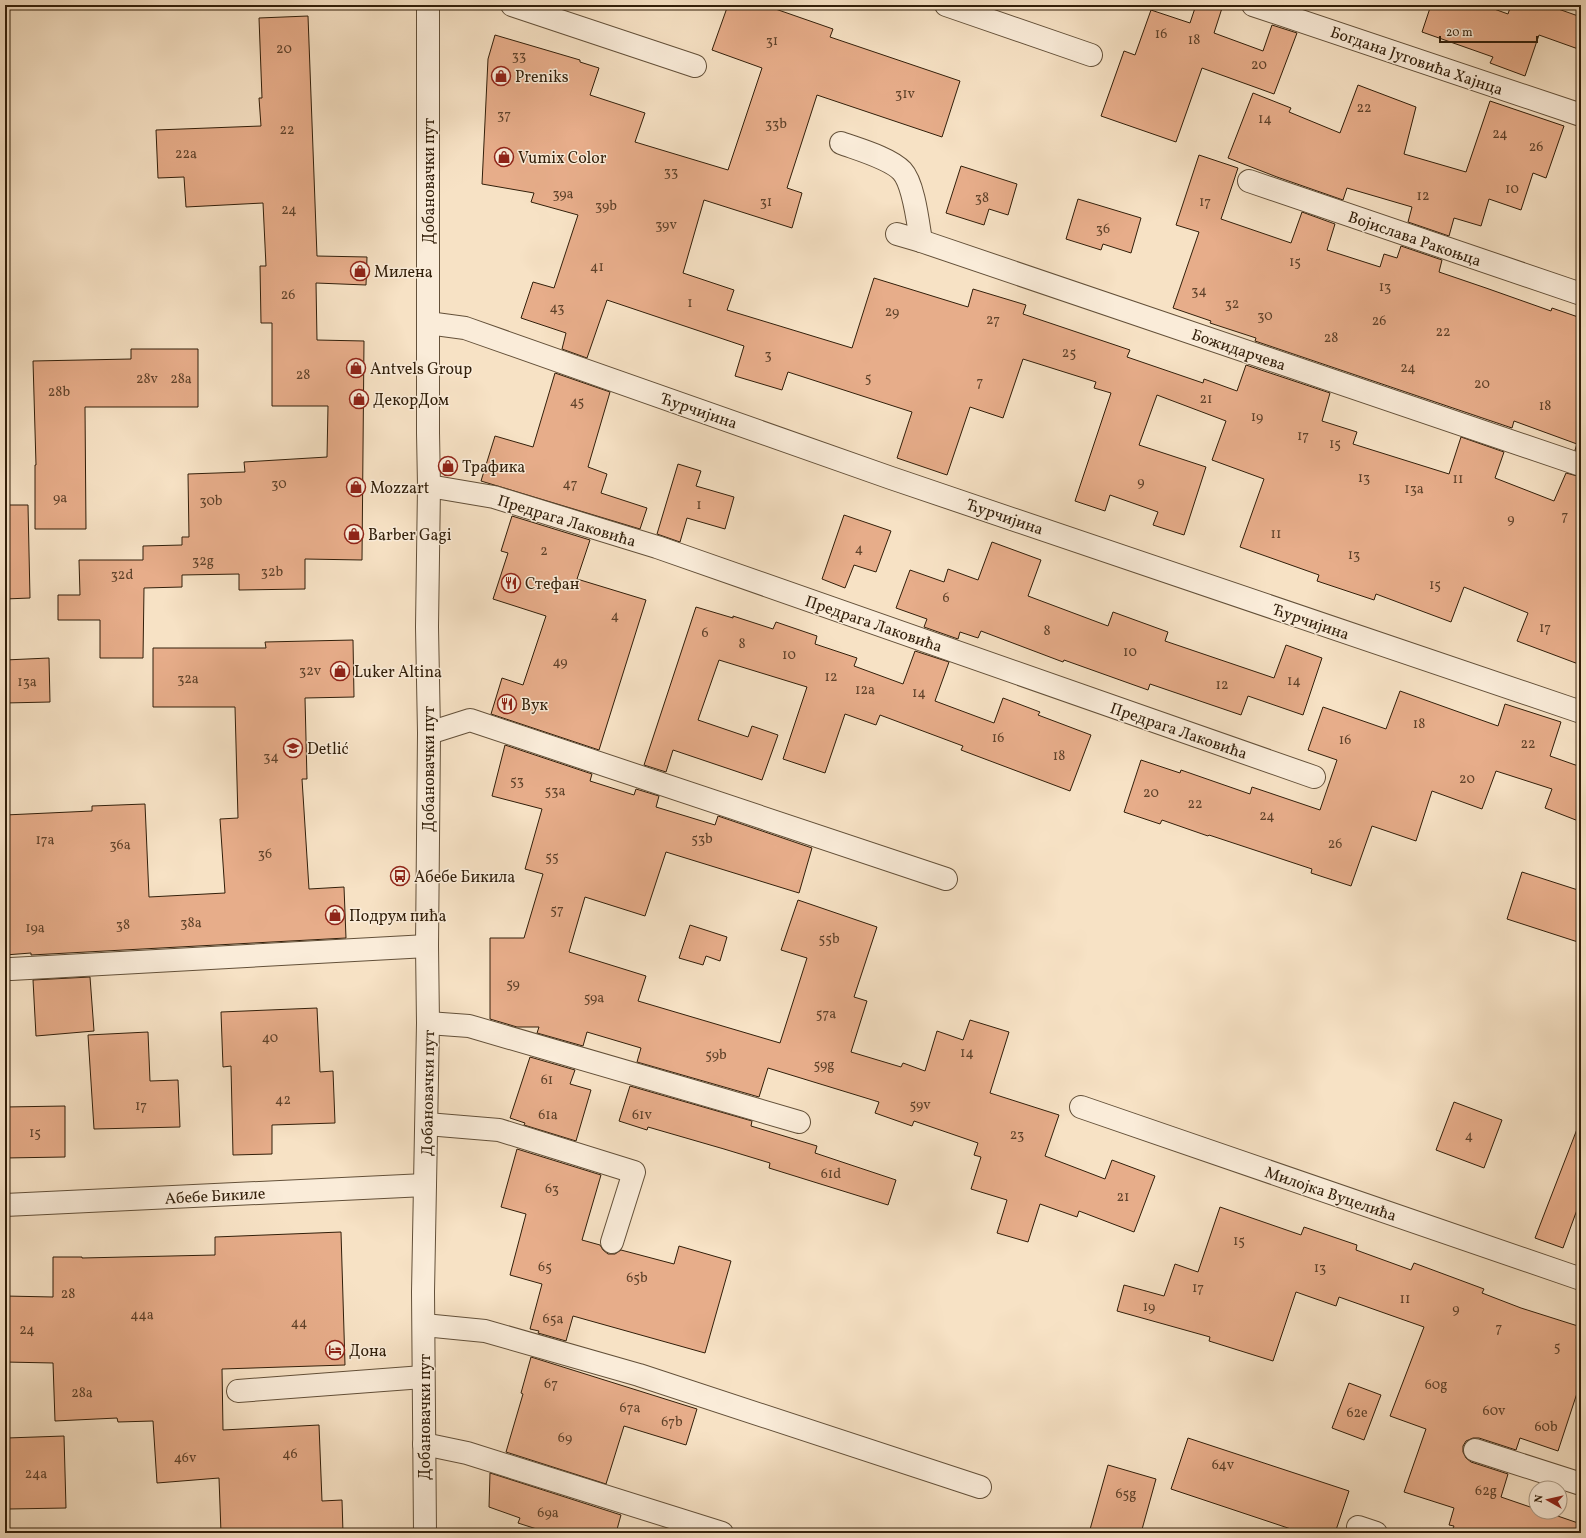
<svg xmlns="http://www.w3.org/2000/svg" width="1586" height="1538" viewBox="0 0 1586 1538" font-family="Vollkorn,serif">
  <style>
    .building { fill: #e7ad8a; stroke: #321f0a }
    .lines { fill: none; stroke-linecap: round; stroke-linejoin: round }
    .minor-casing { stroke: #635039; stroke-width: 24 }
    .minor { stroke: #faecd9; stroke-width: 22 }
    .labels { text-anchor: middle; stroke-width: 3; stroke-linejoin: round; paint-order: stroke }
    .number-label { font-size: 14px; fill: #5f422a }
    .street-label { font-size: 16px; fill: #321f0a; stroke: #faecd9 }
    .poi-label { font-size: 16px; fill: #321f0a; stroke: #faecd9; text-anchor: start }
  </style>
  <rect width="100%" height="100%" fill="#f7e2c5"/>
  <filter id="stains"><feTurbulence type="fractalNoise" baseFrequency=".005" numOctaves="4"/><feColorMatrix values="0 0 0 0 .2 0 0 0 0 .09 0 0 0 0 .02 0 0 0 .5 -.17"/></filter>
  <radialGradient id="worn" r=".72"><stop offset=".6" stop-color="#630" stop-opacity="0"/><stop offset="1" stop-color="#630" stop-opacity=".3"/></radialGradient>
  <g class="building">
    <path d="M728 5H764L833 29 830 37 960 81 942 137 817 95 787 188 802 193 792 228 704 200 683 273 734 290 727 310 852 348 874 278 968 307 973 289 1026 305 1023 314 1130 350 1127 357 1203 383 1204 379 1237 391 1246 365 1330 393 1322 421 1357 432 1353 444 1449 474 1461 437 1504 452 1495 478 1554 501 1566 473 1581 477V665L1517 641 1528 613 1464 587 1451 622 1376 594 1374 600 1317 581 1319 575 1240 547 1264 479 1212 460 1226 421 1157 395 1139 445 1206 467 1184 535 1153 525 1158 512 1110 495 1105 511 1075 501 1111 393 1094 388 1096 382 1023 359 1003 418 970 407 947 475 897 458 912 412 788 372 782 390 735 376 744 346 607 300 587 358 562 349 566 333 521 318 533 282 554 288 578 215 531 202 534 193 482 184 488 59 495 35 580 60V62L599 68 590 95 645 113 635 142 728 170 762 68 712 50Z"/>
    <path d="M1196 5H1223L1214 33 1263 51 1272 25 1297 33 1274 94 1202 68 1176 142 1101 116 1124 51 1135 55 1151 10 1190 23Z"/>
    <path d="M1292 5H1307L1305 9Z"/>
    <path d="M1431 5H1483L1508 14 1511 5H1547L1581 17V50L1539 35 1525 76 1490 63 1493 57 1422 32Z"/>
    <path d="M308 16 317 256 367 257 366 285 316 283 317 340 364 341 362 560 305 559V589L239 590V574L182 575V587L144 588 143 658H100V620H58V595H80L79 560H143V546L182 545V537H189L188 474 245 472 244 462 327 457 328 406H272V323H261L260 266H266L263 203 186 207 184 177 158 178 156 130 261 126 259 98H262L259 18Z"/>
    <path d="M1358 85 1416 107 1404 154 1466 172 1490 101 1564 126 1546 178 1533 173 1521 210 1489 199 1481 226 1454 218 1449 236 1408 222 1412 207 1347 188 1343 200 1277 177 1228 158 1253 93 1291 108 1289 112 1340 133Z"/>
    <path d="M1199 155 1238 168 1221 219 1291 243 1302 212 1335 224 1327 250 1380 267 1384 254 1397 258 1401 246 1442 260 1439 272 1486 288 1551 311 1552 308 1581 318V452L1575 450 1577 444 1514 421 1512 428 1255 341 1256 338 1210 323 1211 321 1173 308 1199 232 1176 225Z"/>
    <path d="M961 166 1017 184 1008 215 989 209 984 225 946 213Z"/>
    <path d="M1078 199 1141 218 1131 253 1103 244 1101 250 1066 239Z"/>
    <path d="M131 349H198V407H85L86 529H35V465H36L33 361 131 359Z"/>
    <path d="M555 373 610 392 588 467 607 474 601 493 647 508 640 529 481 481 495 436 533 447Z"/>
    <path d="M678 464 701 471 696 486 734 497 725 529 687 518 680 542 657 534Z"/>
    <path d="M5 505H28L30 598 5 599Z"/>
    <path d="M844 515 891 531 876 572 854 565 845 588 822 579Z"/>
    <path d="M512 516 590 540 577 579 646 600 599 750 491 714 502 678 523 685 546 616 493 599 508 553 501 551Z"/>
    <path d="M992 542 1041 560 1028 596 1108 626 1113 612 1168 632 1165 641 1274 678 1286 645 1322 658 1303 715 1248 696 1241 715 1150 684 1148 690 1064 660 1063 662 981 631 978 638 960 632 958 639 924 627 927 619 896 608 910 570 944 582 948 569 978 580Z"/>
    <path d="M696 607 733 618V616L773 629 776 622 817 636 815 644 857 658 854 666 903 684 915 651 949 662 935 701 994 723 1003 698 1040 712 1038 715 1091 735 1070 791 961 750 963 746 880 715 876 725 845 714 825 773 783 759 807 687 719 660 698 720 748 737 752 726 778 735 762 780 673 750 666 772 644 765Z"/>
    <path d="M353 640 354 697 305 698 307 779H302L309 889 344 887 346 938 31 955V953L5 955V815L92 811V806L145 804 149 897 225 893 220 819 238 818 235 707H153V648H266L265 642Z"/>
    <path d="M49 658 50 702 5 703V660Z"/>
    <path d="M1400 691 1498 726 1505 704 1561 722 1550 756 1581 767V822L1545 808 1552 789 1496 771 1482 809 1432 791 1416 841 1372 826 1351 886 1311 873 1312 869 1209 835 1208 836 1162 820 1160 824 1124 812 1141 760 1180 773 1181 770 1250 794 1252 787 1320 810 1337 760 1308 750 1323 707 1386 729Z"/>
    <path d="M505 745 592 774 590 781 634 795 636 789 659 796 656 807 715 825 718 816 812 848 799 893 666 852 645 916 585 897 569 952 646 976 638 1001 780 1043 807 958 781 950 798 900 877 927 854 997 867 1001 851 1052 901 1067 903 1063 925 1071 937 1031 963 1040 970 1020 1009 1032 990 1093 1059 1115 1045 1156 1105 1179 1112 1160 1155 1176 1134 1232 1079 1211 1077 1217 1040 1204 1028 1242 997 1233 1007 1200 971 1189 981 1157 974 1155 978 1143 914 1121 912 1126 875 1113 879 1102 768 1068 759 1097 637 1062 641 1048 587 1032 583 1046 537 1033 539 1027H517L490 1019V938H524L543 874 525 869 542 809 492 796Z"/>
    <path d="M1522 872 1581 891V943L1507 919Z"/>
    <path d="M690 925 727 937 720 961 706 956 703 965 679 958Z"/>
    <path d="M90 977 94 1031 36 1036 33 980Z"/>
    <path d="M317 1008 320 1072 333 1071 335 1123 272 1125V1154L233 1155 231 1066 223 1067 221 1012Z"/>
    <path d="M148 1032 150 1081 178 1080 180 1127 94 1129 88 1035Z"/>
    <path d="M530 1057 575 1070 570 1084 591 1090 576 1141 524 1125 525 1123 510 1118Z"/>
    <path d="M630 1086 752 1121 751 1126 817 1146 815 1153 896 1180 888 1205 769 1168 770 1163 724 1149 648 1127 647 1130 619 1121Z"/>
    <path d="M1454 1102 1502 1120 1484 1168 1436 1150Z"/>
    <path d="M65 1106V1157L5 1158V1107Z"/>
    <path d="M1579 1124H1581V1199L1563 1248 1535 1238Z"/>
    <path d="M517 1149 601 1175 582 1240 600 1245 603 1250 608 1254H615L621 1250 674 1264 679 1246 731 1261 705 1353 573 1316 566 1341 538 1333 539 1331 530 1329 542 1284 510 1275 526 1214 501 1207Z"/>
    <path d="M1220 1207 1301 1235 1304 1227 1357 1245 1356 1250 1411 1270 1414 1263 1484 1289 1482 1293 1521 1308 1581 1327V1381L1558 1451 1520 1438 1516 1450 1479 1438H1473L1466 1441 1463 1446V1452L1466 1458 1471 1462 1508 1474 1501 1497 1536 1509V1512H1546L1581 1524V1533H1451L1454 1526 1449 1525 1454 1508 1404 1492 1426 1429 1390 1416 1424 1327 1339 1297 1336 1306 1296 1292 1273 1361 1209 1341 1210 1337 1117 1311 1124 1285 1164 1296 1175 1264 1198 1272Z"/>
    <path d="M341 1232 345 1365 222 1369 223 1430 319 1425 322 1501 342 1500 343 1533H221L219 1478 157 1483 153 1421 118 1422 117 1418 55 1421 53 1363 5 1362V1296L53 1297V1257H82V1258L215 1255V1237Z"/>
    <path d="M531 1357 697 1409 686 1445 624 1426 606 1484 506 1452 523 1394 521 1393Z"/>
    <path d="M1349 1383 1381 1395 1364 1440 1332 1428Z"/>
    <path d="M64 1436 66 1508 9 1509 7 1438Z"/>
    <path d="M1188 1438 1349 1491 1335 1533H1303L1171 1489Z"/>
    <path d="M1108 1465 1156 1479 1141 1533H1089Z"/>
    <path d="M490 1473 621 1515 616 1533H549L518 1523 520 1518 489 1507Z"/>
  </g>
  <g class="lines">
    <g class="minor-casing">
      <g id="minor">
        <path d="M512 5 695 66"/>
        <path d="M946 5 1091 55"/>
        <path d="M1253 5 1581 115"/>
        <path d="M841 143C857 149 890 158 902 171 914 184 918 223 921 241"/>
        <path d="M1249 181 1581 294"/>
        <path d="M897 234 921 241 1581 465"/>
        <path d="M428 323 465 328 891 478 1581 712"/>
        <path d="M429 486 494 497 657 547 1314 777"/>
        <path d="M429 733 470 720 946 879"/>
        <path d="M11 969 427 946"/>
        <path d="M428 1023 469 1026 799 1122"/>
        <path d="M1081 1107 1581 1279"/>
        <path d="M427 1124 499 1130 634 1172 612 1242"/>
        <path d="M5 1205 425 1185"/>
        <path d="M424 1325 485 1331 639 1375 980 1487"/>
        <path d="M238 1391 423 1377"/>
        <path d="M424 1444 467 1453 722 1533"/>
        <path d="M1475 1450 1581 1484"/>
        <path d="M1358 1527 1376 1533"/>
        <path d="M425 1533 423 1292 428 1023 427 946 429 733 427 627 429 486 428 433V5"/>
      </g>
    </g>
    <use href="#minor" class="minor"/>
  </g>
  <defs>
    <g id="shop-ring" transform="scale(1)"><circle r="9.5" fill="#faecd9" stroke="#8f2418" stroke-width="1.5"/><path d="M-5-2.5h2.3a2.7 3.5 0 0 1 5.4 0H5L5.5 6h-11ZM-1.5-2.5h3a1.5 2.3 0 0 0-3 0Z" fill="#8f2418"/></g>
    <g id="restaurant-ring" transform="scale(1)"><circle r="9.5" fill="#faecd9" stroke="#8f2418" stroke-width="1.5"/><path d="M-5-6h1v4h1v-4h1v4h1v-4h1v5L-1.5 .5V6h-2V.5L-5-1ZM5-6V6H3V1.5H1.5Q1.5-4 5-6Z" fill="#8f2418"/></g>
    <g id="school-ring" transform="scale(1)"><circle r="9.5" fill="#faecd9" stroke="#8f2418" stroke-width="1.5"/><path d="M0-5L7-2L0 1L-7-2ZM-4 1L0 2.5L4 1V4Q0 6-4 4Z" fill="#8f2418"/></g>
    <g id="bus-ring" transform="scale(1)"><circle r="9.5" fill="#faecd9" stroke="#8f2418" stroke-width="1.5"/><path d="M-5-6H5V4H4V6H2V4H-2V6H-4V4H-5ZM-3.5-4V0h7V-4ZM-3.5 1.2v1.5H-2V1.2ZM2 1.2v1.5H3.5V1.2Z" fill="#8f2418"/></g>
    <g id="hotel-ring" transform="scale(1)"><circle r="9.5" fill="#faecd9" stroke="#8f2418" stroke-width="1.5"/><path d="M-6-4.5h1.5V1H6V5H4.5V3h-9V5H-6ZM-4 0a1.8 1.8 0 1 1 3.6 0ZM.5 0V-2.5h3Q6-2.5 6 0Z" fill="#8f2418"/></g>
  </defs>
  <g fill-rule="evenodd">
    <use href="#shop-ring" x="501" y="76"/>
    <use href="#shop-ring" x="504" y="157"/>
    <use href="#shop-ring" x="360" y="271"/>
    <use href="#shop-ring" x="356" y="368"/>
    <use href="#shop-ring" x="359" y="399"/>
    <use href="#shop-ring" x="448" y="466"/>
    <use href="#shop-ring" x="356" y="487"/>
    <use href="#shop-ring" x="354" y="534"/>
    <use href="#restaurant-ring" x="511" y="583"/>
    <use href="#shop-ring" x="340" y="671"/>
    <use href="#restaurant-ring" x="507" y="704"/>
    <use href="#school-ring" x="293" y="748"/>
    <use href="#bus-ring" x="400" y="876"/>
    <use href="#shop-ring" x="335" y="915"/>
    <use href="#hotel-ring" x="335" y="1350"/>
  </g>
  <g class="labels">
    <g class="number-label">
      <text x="1161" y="38">16</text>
      <text x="1194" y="44">18</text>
      <text x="772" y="45">31</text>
      <text x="284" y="53">20</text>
      <text x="519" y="60">33</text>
      <text x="1259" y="69">20</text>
      <text x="905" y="98">31v</text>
      <text x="1364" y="112">22</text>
      <text x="504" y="119">37</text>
      <text x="1265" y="123">14</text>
      <text x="776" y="128">33b</text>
      <text x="287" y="134">22</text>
      <text x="1500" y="138">24</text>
      <text x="1536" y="151">26</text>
      <text x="186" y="158">22a</text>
      <text x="671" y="176">33</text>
      <text x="1512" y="193">10</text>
      <text x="563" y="198">39a</text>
      <text x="1423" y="200">12</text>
      <text x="982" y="202">38</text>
      <text x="766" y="206">31</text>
      <text x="1205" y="206">17</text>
      <text x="606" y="210">39b</text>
      <text x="289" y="214">24</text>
      <text x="666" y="229">39v</text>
      <text x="1103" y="233">36</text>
      <text x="1295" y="266">15</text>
      <text x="597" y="271">41</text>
      <text x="1385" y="291">13</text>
      <text x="1199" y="295">34</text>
      <text x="288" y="299">26</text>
      <text x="690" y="307">1</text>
      <text x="1232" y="308">32</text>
      <text x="557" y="312">43</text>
      <text x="892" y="316">29</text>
      <text x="1265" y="320">30</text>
      <text x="993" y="324">27</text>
      <text x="1379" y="325">26</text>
      <text x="1443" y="336">22</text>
      <text x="1331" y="342">28</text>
      <text x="1069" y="357">25</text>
      <text x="768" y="359">3</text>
      <text x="1408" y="372">24</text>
      <text x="303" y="379">28</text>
      <text x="868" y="382">5</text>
      <text x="147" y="383">28v</text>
      <text x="181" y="383">28a</text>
      <text x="980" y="386">7</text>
      <text x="1482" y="388">20</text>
      <text x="59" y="396">28b</text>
      <text x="1206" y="403">21</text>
      <text x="577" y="406">45</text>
      <text x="1545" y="410">18</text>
      <text x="1257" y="421">19</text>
      <text x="1303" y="440">17</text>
      <text x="1335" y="448">15</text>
      <text x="1364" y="482">13</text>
      <text x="1458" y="483">11</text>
      <text x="1141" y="486">9</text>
      <text x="279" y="488">30</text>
      <text x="570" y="488">47</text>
      <text x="1414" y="493">13a</text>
      <text x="60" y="502">9a</text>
      <text x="211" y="505">30b</text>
      <text x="699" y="509">1</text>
      <text x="1565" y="520">7</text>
      <text x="1511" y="523">9</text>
      <text x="1276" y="538">11</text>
      <text x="859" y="553">4</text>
      <text x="544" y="555">2</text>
      <text x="1354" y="559">13</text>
      <text x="203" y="565">32g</text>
      <text x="272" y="576">32b</text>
      <text x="122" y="579">32d</text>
      <text x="1435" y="589">15</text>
      <text x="946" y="602">6</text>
      <text x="615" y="620">4</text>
      <text x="1545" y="632">17</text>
      <text x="1047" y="635">8</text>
      <text x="705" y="637">6</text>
      <text x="742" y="648">8</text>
      <text x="1130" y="656">10</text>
      <text x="789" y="659">10</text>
      <text x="560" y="666">49</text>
      <text x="310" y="675">32v</text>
      <text x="831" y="681">12</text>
      <text x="188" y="683">32a</text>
      <text x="1294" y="685">14</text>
      <text x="27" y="686">13a</text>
      <text x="1222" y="689">12</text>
      <text x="865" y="694">12a</text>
      <text x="919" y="697">14</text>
      <text x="1419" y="728">18</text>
      <text x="998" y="742">16</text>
      <text x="1345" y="744">16</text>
      <text x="1528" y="748">22</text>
      <text x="1059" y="760">18</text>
      <text x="271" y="761">34</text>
      <text x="1467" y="783">20</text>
      <text x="517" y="785">53</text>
      <text x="555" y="795">53a</text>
      <text x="1151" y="797">20</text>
      <text x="1195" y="808">22</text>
      <text x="1267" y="820">24</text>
      <text x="702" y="843">53b</text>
      <text x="45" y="844">17a</text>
      <text x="1335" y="848">26</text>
      <text x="120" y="849">36a</text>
      <text x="265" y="858">36</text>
      <text x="552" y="861">55</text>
      <text x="557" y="914">57</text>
      <text x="191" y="927">38a</text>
      <text x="123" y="929">38</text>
      <text x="35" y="932">19a</text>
      <text x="829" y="943">55b</text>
      <text x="513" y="988">59</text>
      <text x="594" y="1002">59a</text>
      <text x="826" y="1018">57a</text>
      <text x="270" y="1042">40</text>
      <text x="967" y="1057">14</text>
      <text x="716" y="1059">59b</text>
      <text x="824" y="1069">59g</text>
      <text x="547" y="1084">61</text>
      <text x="283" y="1104">42</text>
      <text x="920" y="1109">59v</text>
      <text x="141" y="1110">17</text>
      <text x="548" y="1119">61a</text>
      <text x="642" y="1119">61v</text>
      <text x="35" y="1137">15</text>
      <text x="1017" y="1139">23</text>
      <text x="1469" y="1140">4</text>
      <text x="831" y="1178">61d</text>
      <text x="552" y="1193">63</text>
      <text x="1123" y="1201">21</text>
      <text x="1239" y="1245">15</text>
      <text x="545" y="1271">65</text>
      <text x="1320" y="1272">13</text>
      <text x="637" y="1282">65b</text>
      <text x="1198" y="1292">17</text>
      <text x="68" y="1298">28</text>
      <text x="1405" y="1303">11</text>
      <text x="1149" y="1311">19</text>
      <text x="1456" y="1313">9</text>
      <text x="142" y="1319">44a</text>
      <text x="553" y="1323">65a</text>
      <text x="299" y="1327">44</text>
      <text x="1499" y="1332">7</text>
      <text x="27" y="1334">24</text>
      <text x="1557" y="1351">5</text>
      <text x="551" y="1388">67</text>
      <text x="1436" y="1389">60g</text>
      <text x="82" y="1397">28a</text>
      <text x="630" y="1412">67a</text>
      <text x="1494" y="1415">60v</text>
      <text x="1357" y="1417">62e</text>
      <text x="672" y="1426">67b</text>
      <text x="1546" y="1431">60b</text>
      <text x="565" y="1442">69</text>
      <text x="290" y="1458">46</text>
      <text x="185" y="1462">46v</text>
      <text x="1223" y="1469">64v</text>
      <text x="36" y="1478">24a</text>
      <text x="1486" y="1495">62g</text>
      <text x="1126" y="1498">65g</text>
      <text x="548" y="1517">69a</text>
    </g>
    <g class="street-label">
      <text transform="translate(1417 60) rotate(19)" y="6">Богдана Југовића Хајнца</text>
      <text transform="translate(428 181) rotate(-90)" y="6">Добановачки пут</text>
      <text transform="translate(1415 238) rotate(19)" y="6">Војислава Ракоњца</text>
      <text transform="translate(1239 349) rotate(19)" y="6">Божидарчева</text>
      <text transform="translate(699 410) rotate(19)" y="6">Ћурчијина</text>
      <text transform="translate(1005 516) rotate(19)" y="6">Ћурчијина</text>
      <text transform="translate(567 520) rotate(17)" y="6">Предрага Лаковића</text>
      <text transform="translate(1311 621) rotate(19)" y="6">Ћурчијина</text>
      <text transform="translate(874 623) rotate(19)" y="6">Предрага Лаковића</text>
      <text transform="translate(1179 730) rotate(19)" y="6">Предрага Лаковића</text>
      <text transform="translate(428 769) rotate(-90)" y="6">Добановачки пут</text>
      <text transform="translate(427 1093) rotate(-89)" y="6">Добановачки пут</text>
      <text transform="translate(1331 1193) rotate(19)" y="6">Милојка Вуцелића</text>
      <text transform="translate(215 1195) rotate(-3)" y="6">Абебе Бикиле</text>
      <text transform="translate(424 1417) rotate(-90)" y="6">Добановачки пут</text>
    </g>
    <g class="poi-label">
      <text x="515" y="82">Preniks</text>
      <text x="518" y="163">Vumix Color</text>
      <text x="374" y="277">Милена</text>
      <text x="370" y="374">Antvels Group</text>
      <text x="373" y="405">ДекорДом</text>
      <text x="462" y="472">Трафика</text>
      <text x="370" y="493">Mozzart</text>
      <text x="368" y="540">Barber Gagi</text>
      <text x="525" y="589">Стефан</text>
      <text x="354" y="677">Luker Altina</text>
      <text x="521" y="710">Вук</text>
      <text x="307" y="754">Detlić</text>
      <text x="414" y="882">Абебе Бикила</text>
      <text x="349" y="921">Подрум пића</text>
      <text x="349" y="1356">Дона</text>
    </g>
  </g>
  <rect width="1586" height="1538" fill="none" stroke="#f7e2c5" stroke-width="20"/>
  <rect x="6" y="6" width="1574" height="1526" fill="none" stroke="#321f0a" stroke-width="2"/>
  <rect x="10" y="10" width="1566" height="1518" fill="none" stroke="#321f0a"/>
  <g transform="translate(1548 1500) rotate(278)"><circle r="19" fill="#faecd9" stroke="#aa9a86"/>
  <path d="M0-3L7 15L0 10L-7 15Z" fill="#8f2418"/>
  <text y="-6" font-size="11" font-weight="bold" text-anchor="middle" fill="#321f0a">N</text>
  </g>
  <path d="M1440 36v6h97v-6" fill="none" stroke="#321f0a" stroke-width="2"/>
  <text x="1446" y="36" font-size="12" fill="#321f0a" stroke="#faecd9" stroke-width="3" paint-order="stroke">20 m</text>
  <rect width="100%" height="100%" filter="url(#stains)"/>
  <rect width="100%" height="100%" fill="url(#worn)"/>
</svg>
